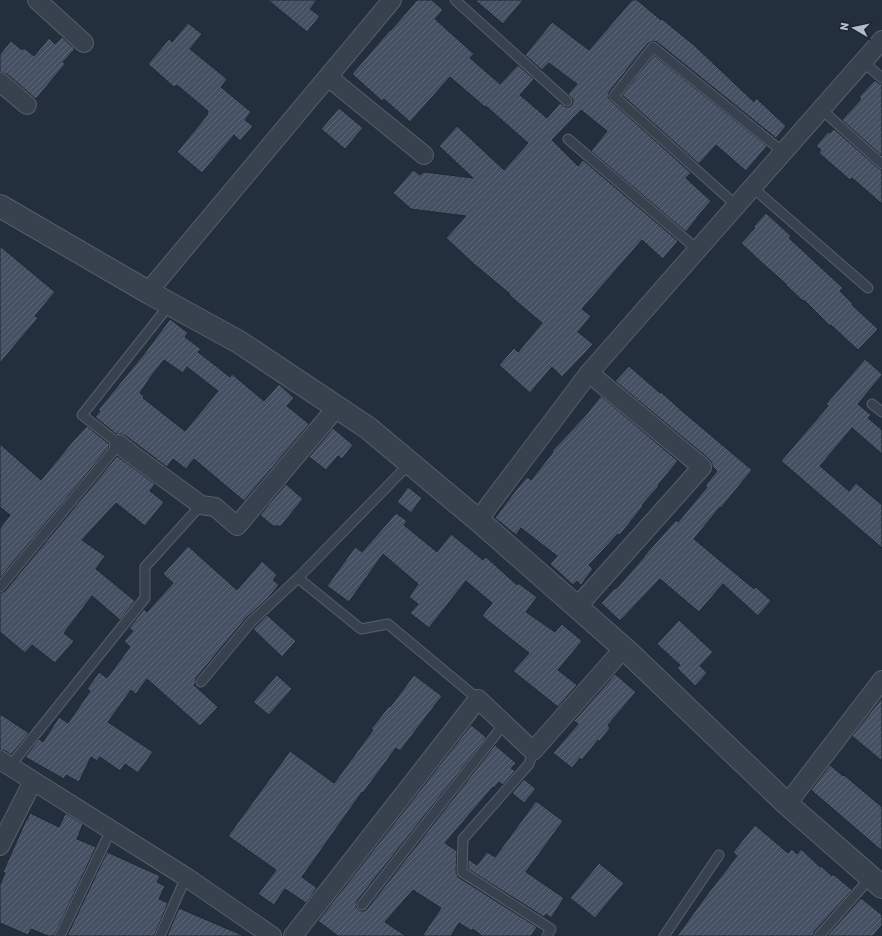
<svg xmlns="http://www.w3.org/2000/svg" width="882" height="936" viewBox="0 0 882 936" font-family="Rubik,sans-serif">
  <style>
    .building { fill: url(#building-hatch); stroke: #1f2835; fill-rule: evenodd }
    .lines { fill: none; stroke-linecap: round; stroke-linejoin: round }
    .service-casing { stroke: #565f6c; stroke-width: 11 }
    .minor-casing { stroke: #565f6c; stroke-width: 20 }
    .tertiary-casing { stroke: #565f6c; stroke-width: 24 }
    .service { stroke: #38414e; stroke-width: 9 }
    .minor { stroke: #38414e; stroke-width: 18 }
    .tertiary { stroke: #38414e; stroke-width: 22 }
  </style>
  <defs>
    <pattern id="building-hatch" width="6" height="6" patternUnits="userSpaceOnUse"><rect width="6" height="6" fill="#455162"/><path d="M-1 1l2-2M0 6l6-6M5 7l2-2" fill="none" stroke="#5d6877"/></pattern>
  </defs>
  <rect width="100%" height="100%" fill="#242f3e"/>
  <g class="building">
    <path d="M268 0H317L310 9 320 16 307 32Z"/>
    <path d="M417 0H432L443 10 435 19 474 54 470 58 500 84 518 65 534 79 520 95 547 118 560 103 566 107H569L572 105 573 102V99L568 94 577 84 549 63 542 70 525 55 552 22 589 50 632 0H637L661 20 662 19 695 46 754 102 756 98 786 126 776 138 657 42 654 41 648 43 609 92 608 98 610 100 691 173 686 178 711 201 697 217V218L686 232 591 151 607 131 581 110 552 140 578 166 583 160 678 241 663 259 642 240 582 309 591 316 578 332 593 344 586 352 562 377 552 367 530 393 499 365 514 348 518 352 542 323 509 295 510 294 474 264 446 238 466 216 411 209 393 193 413 170 420 175 424 172 473 178 439 146 457 126 504 170 528 143 486 106 485 107 450 77 410 122 384 99 382 101 352 74 390 30H391Z"/>
    <path d="M475 0H523L503 24Z"/>
    <path d="M188 23 202 34 190 49 227 79 221 87 251 112 245 120 253 126 240 141 234 135 202 173 177 152 208 114 207 113 208 111 177 85 174 87 148 64 169 39 172 42Z"/>
    <path d="M62 37 75 49 63 62 65 64 36 99 7 74 0 72V54L11 41 22 50 24 48 34 56 49 38 55 44Z"/>
    <path d="M654 55 767 146 746 171 716 145 699 164 622 95Z"/>
    <path d="M875 80 878 83 882 84V156L842 120 861 99 859 97Z"/>
    <path d="M339 108 363 128 345 149 321 129Z"/>
    <path d="M834 129 878 168 882 170V204L858 183 852 178 850 180 819 153 821 150 816 146 828 132 830 133Z"/>
    <path d="M766 213 791 236 789 238 843 288 840 291 853 304 852 305 878 329 858 350 831 325 830 326 804 300 803 301 786 285V284L760 261 741 243 755 228 753 227Z"/>
    <path d="M0 246 55 292 35 316 38 318 0 363Z"/>
    <path d="M170 319 188 333 185 337 201 349 198 352 230 377 232 374 264 401 279 384 294 398 287 406 309 424 244 501 194 459 186 469 173 459 167 467 126 436 121 434H116L95 417 100 411 98 410 144 354ZM164 360 183 373 187 367 218 391 185 431 143 398 144 396 140 393 152 375Z"/>
    <path d="M865 359 882 374V375L858 404 871 415 868 418 882 430V454L852 428 820 466 849 491 856 483 882 505V548L781 461 828 406 826 404Z"/>
    <path d="M629 366 660 393 661 392 682 411 752 470 721 508 720 507 694 539 754 589 756 587 771 601 758 616 723 584 699 612 660 579 620 621 601 603 615 588 616 589 644 557V556L676 520 678 522 707 487 705 486 717 471 712 466V463L709 459 615 381Z"/>
    <path d="M601 396 678 461 658 485 659 486 642 505 643 506 620 535 618 534 589 565 593 569 581 585 577 581 573 585 550 564 557 556 521 528 516 535 495 518 515 491 527 477 531 480 553 452 552 451 585 416Z"/>
    <path d="M87 426 109 444V447L0 578V528L10 515 0 507V444L41 480 72 442Z"/>
    <path d="M333 428 353 445 342 459 338 456 326 470 309 457Z"/>
    <path d="M117 456 155 484 150 491 164 502 145 526 116 503 82 540 105 556 96 569 135 601 120 620 92 596 64 633 74 641 55 663 32 645 25 653 0 632V593L5 591Z"/>
    <path d="M286 484 303 499 281 526H273L260 515Z"/>
    <path d="M408 487 422 498 411 513 397 502Z"/>
    <path d="M396 513 407 521 404 525 437 552 451 534 483 560 486 557 517 585 518 583 537 597 526 612 555 632 562 624 582 641 558 670 577 685 558 707 513 671 529 653 482 616 492 603 466 581 429 628 410 613 418 604 409 597 418 584 383 554 349 602 327 586 355 547 362 552Z"/>
    <path d="M188 546 237 590 262 561 277 575 273 580 279 585 267 599 246 618 196 678 195 684 194 685 218 707 200 726 147 679 136 694 131 690 108 722 153 752 138 773 125 764 120 771 100 757 97 761 91 757 79 782 66 775 64 779 25 757 39 739 43 742 59 717 68 723 90 691 87 689 99 672 107 678 130 647 124 641 133 631 129 628 144 609 147 612 173 583 163 574Z"/>
    <path d="M267 615 296 641 282 657 253 629Z"/>
    <path d="M679 620 713 652 700 666 707 673 695 686 677 668 680 665 657 644Z"/>
    <path d="M615 674 636 692 608 725 610 728 599 742 598 740 582 760 580 758 572 768 553 753 578 724 574 721Z"/>
    <path d="M277 675 292 689 269 715 253 702Z"/>
    <path d="M414 675 442 696 400 751 396 748 363 793 362 792 302 877 317 888 306 903 285 889 274 905 258 894 276 870 228 836 290 751 334 783 373 730 371 729 389 706 390 707Z"/>
    <path d="M882 698V761L852 736Z"/>
    <path d="M0 714 29 733 11 755 6 751 0 750Z"/>
    <path d="M471 725 485 736 486 738 357 901 356 907 358 909 361 911H364L367 909 495 745 516 763 511 768 515 771 503 785 499 782 494 788 493 787 445 843 457 851 456 872 458 877 537 927 531 936H482L473 929 472 931 459 923 451 936H422L441 908 413 890 385 922 406 936H338L318 921Z"/>
    <path d="M830 765 843 776 844 775 882 807V851L811 790Z"/>
    <path d="M524 779 536 789 524 803 512 793Z"/>
    <path d="M536 801 563 821 526 872 564 898 551 918 546 914 544 917 468 869V859L477 865 487 852 495 857Z"/>
    <path d="M30 813 59 827 65 814H67L83 824 77 839 96 847 54 936H48L31 929 28 935 0 923V885L5 873 3 872 26 820H27Z"/>
    <path d="M755 825 788 853 792 849 797 854 801 849 820 867 821 866 832 876 833 874 852 890 814 932 813 936H677L706 896 737 856 733 852Z"/>
    <path d="M107 852 160 876 157 882 165 886 159 899 168 903 154 936H67Z"/>
    <path d="M599 863 624 883 595 918 570 898Z"/>
    <path d="M861 898 882 915V925L873 936H827Z"/>
    <path d="M179 908 244 936H167Z"/>
  </g>
  <g class="lines">
    <g class="service-casing">
      <g id="service">
        <path d="M455 0 567 101"/>
        <path d="M863 62 882 78"/>
        <path d="M821 109 882 164"/>
        <path d="M568 139 698 250"/>
        <path d="M752 187 868 288"/>
        <path d="M736 205 614 96 653 47 783 152"/>
        <path d="M872 404 882 412"/>
        <path d="M410 463 298 578 361 629 388 624 478 699"/>
        <path d="M0 587 119 444 82 415 170 304"/>
        <path d="M201 682 251 622 298 578"/>
        <path d="M533 751 529 764 463 839 462 872 551 929 547 936"/>
        <path d="M10 766 145 598V567L201 505"/>
        <path d="M362 905 504 724"/>
        <path d="M60 936 111 830"/>
        <path d="M160 936 186 877"/>
        <path d="M664 936 719 855"/>
        <path d="M819 936 871 877"/>
      </g>
    </g>
    <g class="minor-casing">
      <g id="minor">
        <path d="M37 0 84 43"/>
        <path d="M328 77 424 155"/>
        <path d="M0 82 27 105"/>
        <path d="M148 292 392 0"/>
        <path d="M119 444 134 456 201 505 215 507 237 526 337 407"/>
        <path d="M478 520 589 373 882 40"/>
        <path d="M577 607 702 467 589 373"/>
        <path d="M0 760 186 877 272 936"/>
        <path d="M787 804 882 680"/>
        <path d="M0 846 33 781"/>
        <path d="M293 936 478 699 533 751 624 648"/>
      </g>
    </g>
    <g class="tertiary-casing">
      <path id="tertiary" d="M0 206 148 292 239 342 368 428 478 520 627 651 787 804 882 887"/>
    </g>
    <use href="#service" class="service"/>
    <use href="#minor" class="minor"/>
    <use href="#tertiary" class="tertiary"/>
  </g>
  <g transform="translate(854 28) rotate(279)" stroke="#1d2633" stroke-width="3" paint-order="stroke">
  <path d="M0-3L7 15L0 10L-7 15Z" fill="#b4bcc9"/>
  <text y="-6" font-size="11" font-weight="bold" text-anchor="middle" fill="#b4bcc9">N</text>
  </g>
</svg>
